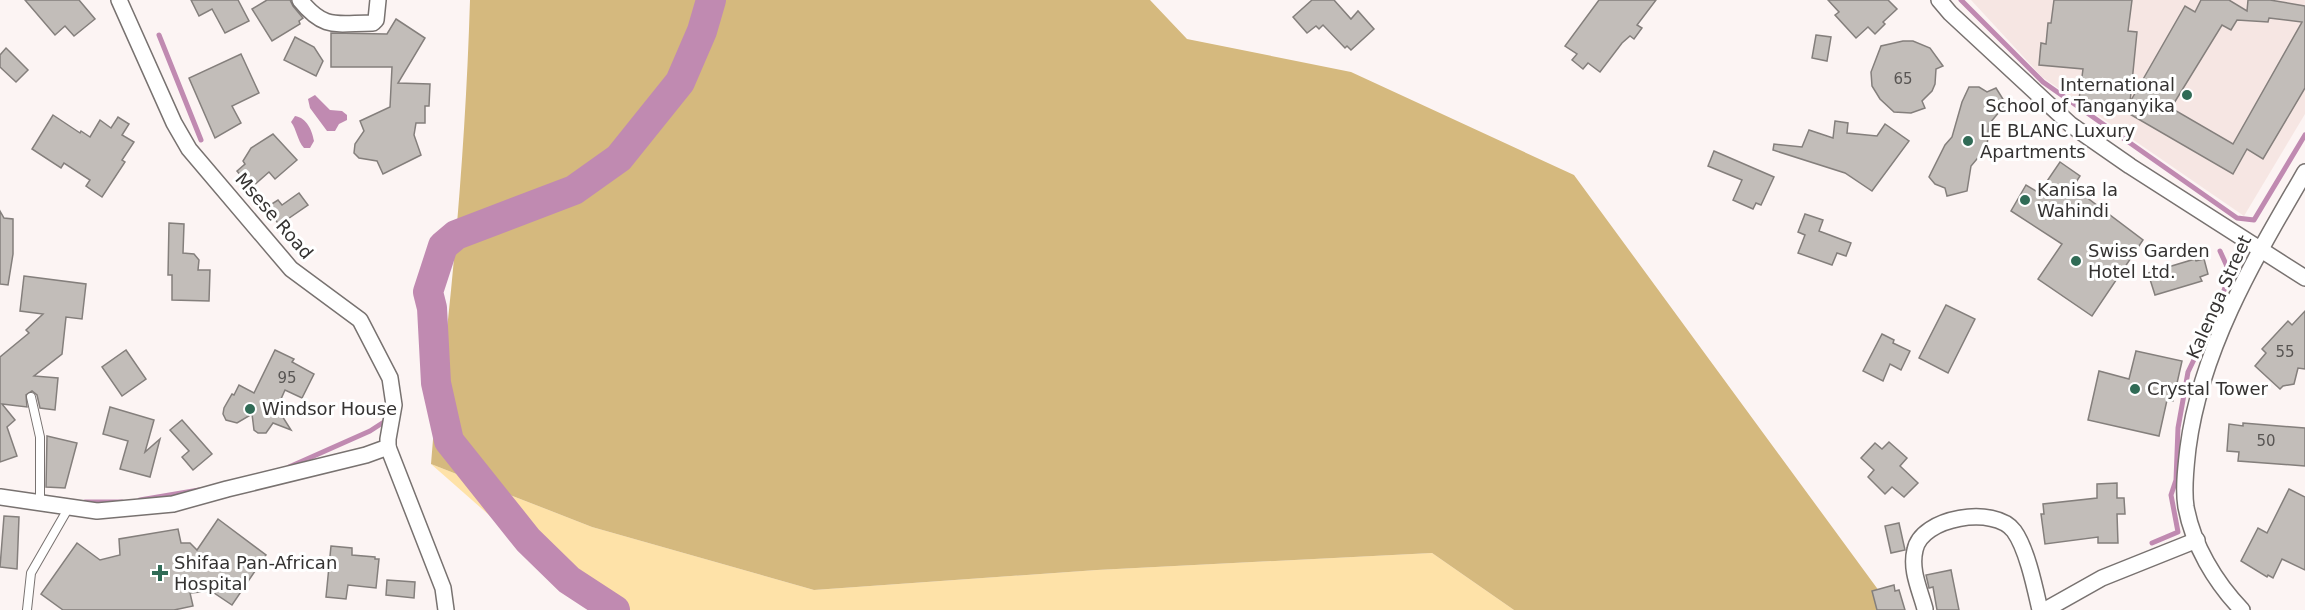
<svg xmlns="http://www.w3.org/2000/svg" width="2305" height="610" viewBox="0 0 2305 610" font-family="'DejaVu Sans',sans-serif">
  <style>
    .built { fill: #f6e6e3 }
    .green { fill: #fee2a8 }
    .forest { fill: #d5b97e }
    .water { fill: #c08ab1 }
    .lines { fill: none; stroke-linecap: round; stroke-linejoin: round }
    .stream { stroke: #c08ab1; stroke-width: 5 }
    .river { stroke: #c08ab1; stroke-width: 30 }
    .building { fill: #c2bdb9; stroke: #847f7c; stroke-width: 1.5; fill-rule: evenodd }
    .lane-casing { stroke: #787270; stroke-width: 10 }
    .street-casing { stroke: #787270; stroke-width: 18 }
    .lane { stroke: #fff; stroke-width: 8 }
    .street { stroke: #fff; stroke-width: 15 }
    .poi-dot { fill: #306b56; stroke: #fff; stroke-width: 2 }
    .labels { text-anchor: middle; stroke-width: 6; stroke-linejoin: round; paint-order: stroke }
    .number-label { font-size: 15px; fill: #585553 }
    .poi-label { font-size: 18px; fill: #343231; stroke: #fff; text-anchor: start }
    .street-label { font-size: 18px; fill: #343231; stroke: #fff }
  </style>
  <rect width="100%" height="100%" fill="#fcf4f3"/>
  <path class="built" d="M1971 0H2305V114L2244 216 2042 77Z"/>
  <path class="green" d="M431 464 592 527 814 590 1097 570 1432 553 1514 610H597Z"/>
  <path class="forest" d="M470 0H1150L1187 39 1351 72 1574 175 1893 610H1514L1432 553 1097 570 814 590 592 527 431 464 435 415 439 400C455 267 466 133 470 0Z"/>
  <g class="water">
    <path d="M315 95 330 110 342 111 347 115V120L339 124 335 131H327L310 108 308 99Z"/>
    <path d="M295 116C307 118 312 130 314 141L310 148H304C297 140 297 130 291 122Z"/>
  </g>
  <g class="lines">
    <g class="stream">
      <path d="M1961 0 2043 82 2237 218 2254 220 2305 135"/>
      <path d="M159 35 201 140"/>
      <path d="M289 467 370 431 387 420"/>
      <path d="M140 500 199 490"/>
      <path d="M85 502H122"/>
      <path d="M2152 543 2178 532 2171 495 2176 480 2178 428 2188 372 2215 316 2230 273 2220 251"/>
    </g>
    <path class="river" d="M615 610 569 580 528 540 449 441 436 383 432 308 428 292 443 246 456 235 574 190 619 158 680 82 702 31 711 0"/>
  </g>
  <g class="building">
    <path d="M25 0H79L95 19 74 36 65 26 55 35Z"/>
    <path d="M191 0H238L249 21 225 33 212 9 199 16Z"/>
    <path d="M267 0H290L293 6 303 18 299 21 300 24 272 41 252 9Z"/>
    <path d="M1312 0H1334L1351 19 1358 11 1374 29 1351 50 1347 46 1345 48 1323 25 1319 29 1316 26 1307 33 1293 17Z"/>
    <path d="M1599 0H1656L1637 25 1642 28 1634 39 1630 36 1622 43 1600 72 1588 63 1583 69 1572 60 1577 54 1565 46Z"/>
    <path d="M1828 0H1888L1897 9 1883 22 1885 24 1875 34 1868 27 1856 38 1835 15 1839 12Z"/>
    <path d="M2054 0H2132L2128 31 2137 32 2130 102 2185 6 2195 12 2201 0H2229L2247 11 2248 0H2270L2305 6V88L2263 159 2247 149 2233 174 2128 113 2078 107 2083 69 2039 65 2041 43 2046 44 2048 23H2051ZM2269 18 2302 22 2233 144 2171 108 2222 25 2231 30 2237 20 2268 22Z"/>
    <path d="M396 19 425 38 398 83 430 84 429 106H425V123H416L414 135 421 155 383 174 377 161 359 158 354 153 355 144 364 131 360 121 390 107 392 67H331V33L387 34Z"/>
    <path d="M1816 35 1831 37 1827 61 1812 58Z"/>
    <path d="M295 37 314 47 323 61 316 76 284 60Z"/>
    <path d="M1903 41H1913L1930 48 1943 66 1936 69 1935 84 1932 91 1922 101 1925 108 1911 113 1894 112 1880 99 1872 86 1871 72 1881 46Z"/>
    <path d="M6 48 28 70 16 82 0 67V55Z"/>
    <path d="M241 54 259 93 232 106 241 123 215 138 189 78Z"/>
    <path d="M1969 87H1979L1987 92 1996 88 2006 104 1989 124 1987 147 1971 166 1967 191 1947 196 1945 188 1935 184 1929 177 1945 145 1952 137 1962 102Z"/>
    <path d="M53 115 80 133 81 131 90 137 100 120 111 128 118 117 129 124 122 135 134 142 122 160 125 162 102 197 86 186 90 180 64 163 61 168 32 149Z"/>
    <path d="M1835 121 1848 123 1847 133 1877 136 1885 124 1909 141 1872 191 1845 173 1773 150 1774 144 1802 147 1809 130 1833 138Z"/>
    <path d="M273 134 297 160 275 179 269 172 251 188 237 171 245 164 243 161 251 148Z"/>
    <path d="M1714 151 1774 177 1761 205 1756 203 1753 209 1733 200 1742 180 1708 166Z"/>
    <path d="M2060 162 2080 176 2073 187 2143 240 2092 316 2038 279 2062 244 2011 211 2026 185 2039 193Z"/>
    <path d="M299 193 308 205 279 225 267 207 278 200 282 205Z"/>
    <path d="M0 211 4 218 13 219V254L8 285 0 284Z"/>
    <path d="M1805 214 1823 220 1819 231 1851 243 1846 256 1837 253 1832 265 1798 253 1805 235 1798 232Z"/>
    <path d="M169 223 184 224 183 253 194 254 199 260 198 270H210L209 301 172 300V275H168Z"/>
    <path d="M2195 259 2196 261 2204 259 2208 274 2200 277 2202 281 2155 295 2148 273Z"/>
    <path d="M24 276 86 284 82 319 66 317 62 354 34 376 58 378 55 410 40 408 37 395 32 391 26 395 27 407 2 404 15 420 7 427 17 456 0 462V357L29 333 26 330 43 314 20 311Z"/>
    <path d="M1946 305 1975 319 1948 373 1919 358Z"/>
    <path d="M2305 311V369L2298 368 2294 384 2283 386 2280 389 2255 366 2266 353 2262 349 2288 321 2292 325Z"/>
    <path d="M1882 334 1894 340 1893 343 1910 351 1901 370 1890 364 1883 381 1863 371Z"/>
    <path d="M126 350 146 379 122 396 102 367Z"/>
    <path d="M275 350 294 359 292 362 314 374 302 398 285 390 277 408 291 430 273 423 266 433H258L254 430 252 414 237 423 226 420 223 414 224 408 232 394 234 395 239 385 254 393Z"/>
    <path d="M2136 351 2182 361 2173 401 2167 400 2159 436 2088 420 2099 371 2129 379Z"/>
    <path d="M110 407 154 420 145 452 160 439 150 477 120 469 128 441 103 434Z"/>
    <path d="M182 420 212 454 193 470 182 457 189 451 170 430Z"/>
    <path d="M2243 423 2305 428V466L2238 461 2239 452 2227 451 2229 424 2243 426Z"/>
    <path d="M47 436 77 443 65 488 46 487Z"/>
    <path d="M1889 442 1907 458 1900 466 1918 483 1904 497 1892 487 1885 494 1868 477 1874 470 1861 458 1875 443 1882 449Z"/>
    <path d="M2117 483V498H2124L2125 514H2117L2118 543H2098V537L2045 544 2041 514H2044L2043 504 2097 498V484Z"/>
    <path d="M2289 489 2305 497V570L2282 559 2273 578 2268 575 2267 577 2241 561 2258 528 2267 533Z"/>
    <path d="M4 516 19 517 17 569 0 567Z"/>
    <path d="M218 519 266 555 232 605 211 591 190 593 193 606 174 610H63L41 594 77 543 100 560 120 555 119 539 178 529 181 543H190L197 550Z"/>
    <path d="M1899 523 1905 550 1891 553 1885 526Z"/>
    <path d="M331 546 352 548V555L375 557V559H379L376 588 348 585 346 599 326 597Z"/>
    <path d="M1951 570 1959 610H1937L1933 587 1929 588 1926 575Z"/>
    <path d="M387 580 415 582 414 598 386 595Z"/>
    <path d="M1894 585 1895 591 1899 590 1905 610H1877L1872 591Z"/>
  </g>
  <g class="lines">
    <g class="lane-casing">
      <g id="lane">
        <path d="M31 397 40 437V503"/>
        <path d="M27 610 31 573 69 507"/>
      </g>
    </g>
    <g class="street-casing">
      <g id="street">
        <path d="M300 0C325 31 337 23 373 23L376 20 378 0"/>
        <path d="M1939 0 1950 13 2071 125 2130 166 2305 278"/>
        <path d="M388 447 443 588 446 610"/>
        <path d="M0 497 97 511 173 504 227 489 366 455 388 447V439L394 405 390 378 360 320 291 269 189 149 174 123 119 0"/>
        <path d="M1925 609C1920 590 1910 570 1915 550 1921 517 1995 505 2014 531 2027 549 2035 588 2040 610"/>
        <path d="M2045 610 2102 578 2197 540"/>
        <path d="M2242 610C2215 582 2193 545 2186 507 2183 488 2186 466 2188 448 2201 348 2255 258 2305 172"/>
      </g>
    </g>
    <use href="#lane" class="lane"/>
    <use href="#street" class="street"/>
  </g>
  <g class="poi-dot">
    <circle cx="2187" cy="95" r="6"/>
    <circle cx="1968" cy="141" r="6"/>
    <circle cx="2025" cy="200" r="6"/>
    <circle cx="2076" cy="261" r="6"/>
    <circle cx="2135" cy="389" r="6"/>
    <circle cx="250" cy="409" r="6"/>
    <path d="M157 564h6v6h6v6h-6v6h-6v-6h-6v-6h6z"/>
  </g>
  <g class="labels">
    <g class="number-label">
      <text x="1903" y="84">65</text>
      <text x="2285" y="357">55</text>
      <text x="287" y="383">95</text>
      <text x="2266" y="446">50</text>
    </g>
    <g class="poi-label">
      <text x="2175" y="91" text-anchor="end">International<tspan x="2175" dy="21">School of Tanganyika</tspan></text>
      <text x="1980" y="137">LE BLANC Luxury<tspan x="1980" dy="21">Apartments</tspan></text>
      <text x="2037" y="196">Kanisa la<tspan x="2037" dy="21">Wahindi</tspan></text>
      <text x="2088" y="257">Swiss Garden<tspan x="2088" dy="21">Hotel Ltd.</tspan></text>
      <text x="2147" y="395">Crystal Tower</text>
      <text x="262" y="415">Windsor House</text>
      <text x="174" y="569">Shifaa Pan-African<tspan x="174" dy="21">Hospital</tspan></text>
    </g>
    <g class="street-label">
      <text transform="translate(274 216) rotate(49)" y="6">Msese Road</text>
      <text transform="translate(2219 297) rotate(-66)" y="6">Kalenga Street</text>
    </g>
  </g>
</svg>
